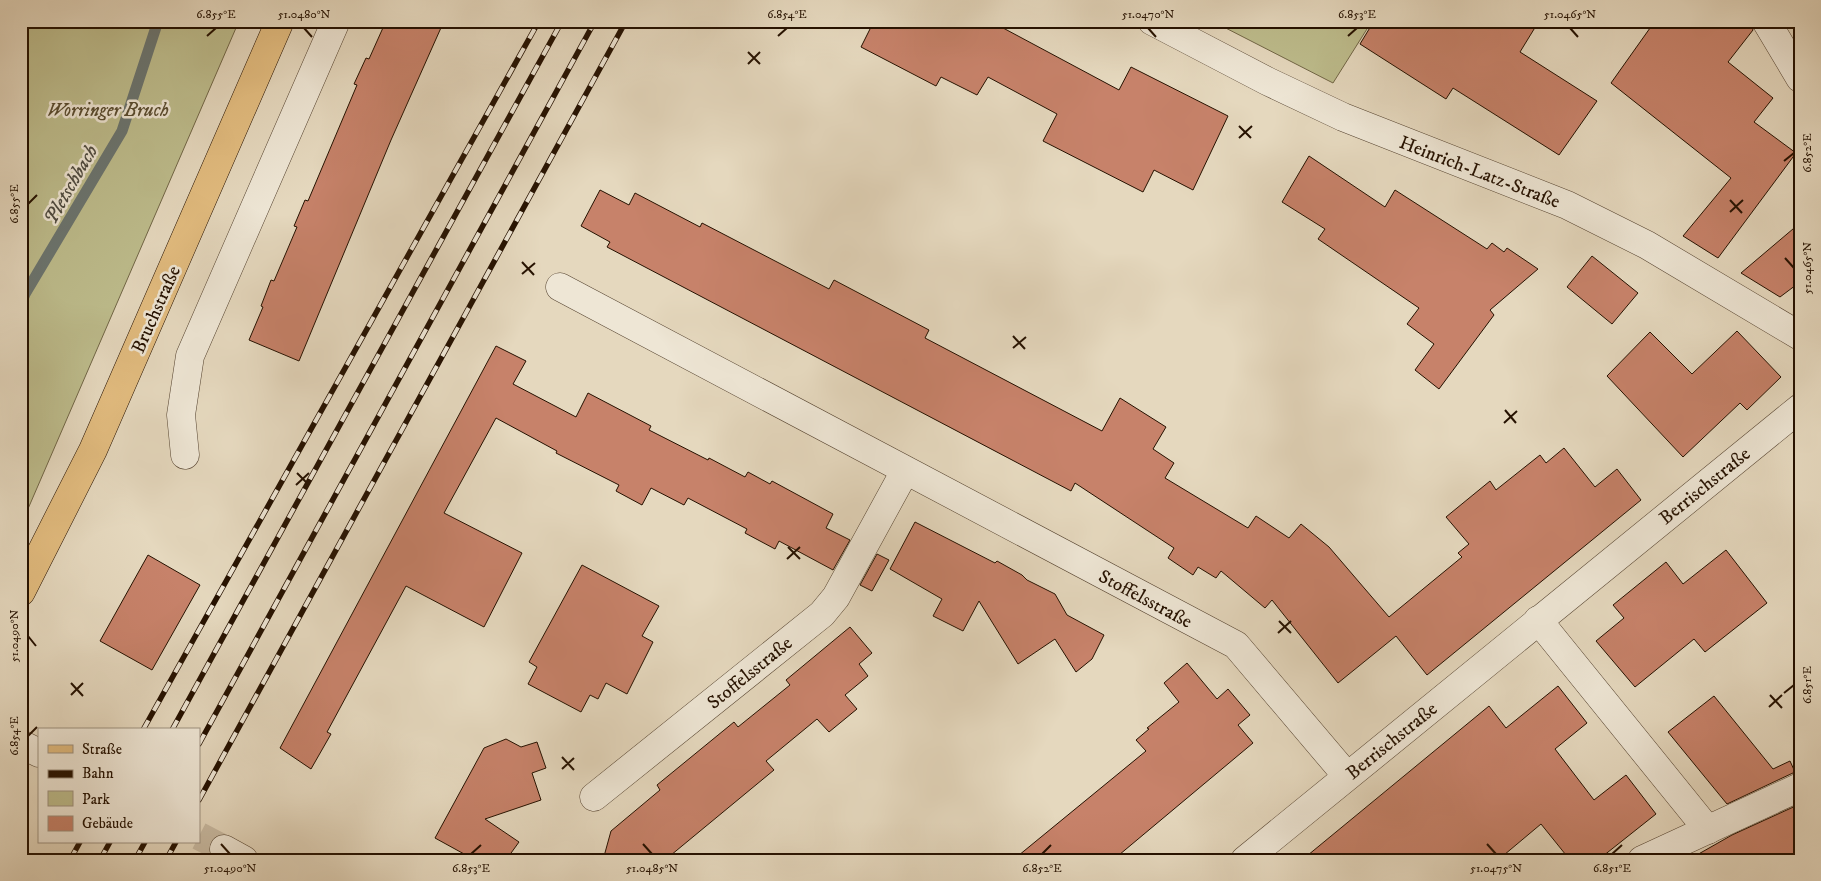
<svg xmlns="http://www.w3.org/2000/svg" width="1821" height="881" viewBox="0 0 1821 881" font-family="'IM FELL DW Pica',serif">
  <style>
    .green { fill: #bdbc8c; stroke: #716646 }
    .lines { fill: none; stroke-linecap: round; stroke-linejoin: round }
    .stream { stroke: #6b7570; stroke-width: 11 }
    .building { fill: #c7826a; stroke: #251100 }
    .minor-tunnel { stroke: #c8baa2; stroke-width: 28; stroke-dasharray: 28 14; stroke-linecap: butt }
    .minor-casing { stroke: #554330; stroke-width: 29 }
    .major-casing { stroke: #251100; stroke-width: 29 }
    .minor { stroke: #eee6d5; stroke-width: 28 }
    .major { stroke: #e2bc7f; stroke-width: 28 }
    .rail-casing { stroke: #251100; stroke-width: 5.5 }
    .rail { stroke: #eee6d5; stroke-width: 4; stroke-dasharray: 11; stroke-linecap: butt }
    .ticks { fill: none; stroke: #251100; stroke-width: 2 }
    .labels { text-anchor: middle; stroke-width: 5; stroke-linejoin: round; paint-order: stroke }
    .park-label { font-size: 19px; font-style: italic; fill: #5a4d31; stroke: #eee6d5 }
    .street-label { font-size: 19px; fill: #251100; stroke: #eee6d5 }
    .water-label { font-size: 20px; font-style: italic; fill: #4e4b41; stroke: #eee6d5 }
    .neatline { fill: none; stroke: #251100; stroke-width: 2 }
    .ticks-label { font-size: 12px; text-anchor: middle; fill: #251100 }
  </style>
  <rect width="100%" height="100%" fill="#e5d8be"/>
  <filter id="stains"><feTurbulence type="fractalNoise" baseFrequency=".004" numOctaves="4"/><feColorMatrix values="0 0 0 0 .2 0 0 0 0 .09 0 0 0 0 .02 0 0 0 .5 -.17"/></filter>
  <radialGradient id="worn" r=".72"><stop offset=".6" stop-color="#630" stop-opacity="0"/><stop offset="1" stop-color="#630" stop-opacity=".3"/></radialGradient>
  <g class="green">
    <path d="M21 21H239L21 525Z"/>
    <path d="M1212 21H1372L1333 83Z"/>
  </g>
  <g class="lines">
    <path class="stream" d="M21 304 25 294 122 131 158 21"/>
  </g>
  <g class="building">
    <path d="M386 21H444L391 140 299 361 249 340 263 307 261 306 271 280 274 281 297 227 294 226 305 200 308 201 357 85 354 84 366 58 369 59Z"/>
    <path d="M874 21H990L1119 90 1131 67 1228 116 1193 190 1154 170 1143 192 1043 141 1057 114 988 77 977 95 941 77 936 86 861 47Z"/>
    <path d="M1374 21H1539L1520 52 1597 101 1559 155 1453 88 1446 99 1360 44Z"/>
    <path d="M1655 21H1750L1753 30 1728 62 1773 98 1754 122 1796 153 1718 258 1683 236 1731 178 1611 83Z"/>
    <path d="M1309 156 1385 207 1395 190 1487 249 1492 243 1504 252 1507 248 1538 269 1490 310 1494 315 1439 389 1415 370 1434 344 1407 324 1419 308 1318 239 1325 229 1282 202Z"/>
    <path d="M600 190 629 205 635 193 700 227 702 223 829 289 834 280 929 330 925 338 1102 431 1120 398 1166 427 1153 449 1174 463 1165 478 1248 528 1256 516 1289 538 1301 524 1329 547 1389 617 1462 557 1458 553 1469 544 1446 517 1490 481 1496 490 1540 455 1546 463 1564 448 1595 487 1617 469 1641 500 1427 675 1396 636 1338 683 1272 600 1265 608 1221 571 1216 578 1198 567 1193 575 1168 558 1174 548 1075 483 1071 491 607 247 610 242 581 226Z"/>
    <path d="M1800 223V282L1780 297 1741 273Z"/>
    <path d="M1592 256 1638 293 1612 324 1567 287Z"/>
    <path d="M1737 331 1781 377 1747 410 1740 403 1683 457 1607 376 1650 332 1692 374Z"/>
    <path d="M496 346 526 361 513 384 576 417 588 393 651 426 649 430 708 460 709 458 745 477 748 472 770 484 772 481 833 514 826 528 850 540 833 570 779 541 775 549 745 533 747 529 688 498 684 505 651 488 642 505 616 491 619 485 556 453 557 451 496 418 444 513 522 553 484 627 406 586 327 732 331 734 311 769 280 748Z"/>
    <path d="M915 522 995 563 997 561 1022 575 1027 580 1055 594 1067 615 1104 635 1092 659 1076 672 1055 639 1018 664 979 601 963 631 933 616 942 599 890 569Z"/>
    <path d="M1726 550 1767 603 1705 652 1694 639 1635 687 1596 641 1624 618 1613 605 1666 562 1683 584Z"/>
    <path d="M877 554 889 560 872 591 860 585Z"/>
    <path d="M148 555 200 585 152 670 100 641Z"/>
    <path d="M582 565 659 606 642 636 653 642 627 694 606 683 598 699 590 695 581 712 528 684 537 667 529 662Z"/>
    <path d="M850 627 872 653 859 664 868 676 845 695 857 709 829 732 817 719 766 761 774 770 665 860H603L611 831 660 790 657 785 734 722 738 727 790 685 786 680Z"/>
    <path d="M1187 663 1217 699 1228 689 1250 715 1238 725 1253 743 1113 860H1013L1146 751 1136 740 1149 729 1147 728 1179 702 1164 683Z"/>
    <path d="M1558 686 1587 723 1555 749 1594 800 1626 775 1656 814 1598 860H1570L1541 824 1498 860H1302L1489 706 1506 728Z"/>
    <path d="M1714 696 1773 769 1790 761 1795 772 1727 804 1668 732Z"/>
    <path d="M506 739 521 747 537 742 546 768 532 773 541 800 485 819 519 842 506 860H475L435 838 484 748Z"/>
    <path d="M1800 804V860H1688L1732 835Z"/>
  </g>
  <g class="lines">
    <path class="minor-tunnel" d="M199 836 224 849"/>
    <g class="minor-casing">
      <g id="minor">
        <path d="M1152 21 1267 81 1343 117 1567 205 1647 245 1800 336"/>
        <path d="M1766 21 1800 78"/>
        <path d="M560 287 1236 645 1347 776"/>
        <path d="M185 455 181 415 190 356 336 21"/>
        <path d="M1538 620 1708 830"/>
        <path d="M21 744 39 753"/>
        <path d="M594 797 822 614 836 597 905 471"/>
        <path d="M224 849 244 860"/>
        <path d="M1245 860 1800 408"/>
        <path d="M1642 860 1800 787"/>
      </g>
    </g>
    <g class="major-casing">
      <path id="major" d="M21 592 93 450 280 21"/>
    </g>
    <use href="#minor" class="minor"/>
    <use href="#major" class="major"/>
    <g class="rail-casing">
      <g id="rail">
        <path d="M143 730 539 21"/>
        <path d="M172 730 562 21"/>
        <path d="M199 744 595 21"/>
        <path d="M199 800 626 21"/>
        <path d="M70 860 80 842"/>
        <path d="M100 860 110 842"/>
        <path d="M135 860 145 842"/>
        <path d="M166 860 176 842"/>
      </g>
    </g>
    <use href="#rail" class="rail"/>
  </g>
  <path class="ticks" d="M304 28 312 37M1148 28 1156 37M1570 28 1578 37M207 36 216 28M778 36 787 28M1348 36 1357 28M748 52 760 64M748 64 760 52M1239 126 1251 138M1239 138 1252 126M1784 161 1794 153M1730 200 1742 213M28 204 37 195M1730 212 1743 200M1785 258 1794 268M522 262 534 275M522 274 535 263M1013 336 1025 349M1013 348 1026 337M1505 410 1516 423M1504 423 1517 411M297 473 309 485M296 485 309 473M788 547 800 559M787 559 800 547M1279 621 1291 633M1278 633 1291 621M28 636 36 646M71 683 83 696M1784 693 1794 685M71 695 83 683M1770 695 1782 708M1769 707 1782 695M28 736 37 727M562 757 574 770M562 769 574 758M221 844 230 854M643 844 652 854M1487 844 1496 854M471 854 481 845M1042 854 1051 845M1612 854 1622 845"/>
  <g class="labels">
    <g class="park-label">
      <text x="108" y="116">Worringer Bruch</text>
    </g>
    <g class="street-label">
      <text transform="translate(1480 171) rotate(21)" y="7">Heinrich-Latz-Straße</text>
      <text transform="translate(155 309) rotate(-66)" y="7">Bruchstraße</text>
      <text transform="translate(1704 485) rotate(-39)" y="7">Berrischstraße</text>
      <text transform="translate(1146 598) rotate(28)" y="7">Stoffelsstraße</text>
      <text transform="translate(749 672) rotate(-39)" y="7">Stoffelsstraße</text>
      <text transform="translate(1391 740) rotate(-39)" y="7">Berrischstraße</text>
    </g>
    <g class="water-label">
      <text transform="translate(70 184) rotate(-60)" y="7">Pletschbach</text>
    </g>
  </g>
  <rect width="1821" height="881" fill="none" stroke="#e5d8be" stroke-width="55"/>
  <rect x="38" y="728" width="162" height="115" fill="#eee6d5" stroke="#9e9180"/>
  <rect x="48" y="745" width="25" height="8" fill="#e2bc7f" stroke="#9e9180"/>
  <text x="82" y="754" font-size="15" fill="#251100">Straße</text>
  <rect x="48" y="770" width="25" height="8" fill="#251100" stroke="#9e9180"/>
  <text x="82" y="778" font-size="15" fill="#251100">Bahn</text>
  <rect x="48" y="791" width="25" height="15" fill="#bdbc8c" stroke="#9e9180"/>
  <text x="82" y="804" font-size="15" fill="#251100">Park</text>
  <rect x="48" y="816" width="25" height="15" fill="#c7826a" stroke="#9e9180"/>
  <text x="82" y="828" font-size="15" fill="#251100">Gebäude</text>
  <rect x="28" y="28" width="1766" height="826" class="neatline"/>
  <g class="ticks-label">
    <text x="216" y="18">6.855°E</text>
    <text x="304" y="18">51.0480°N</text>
    <text x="787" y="18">6.854°E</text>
    <text x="1148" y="18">51.0470°N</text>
    <text x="1357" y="18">6.853°E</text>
    <text x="1570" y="18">51.0465°N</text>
    <text transform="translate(1807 153) rotate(-90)" y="4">6.852°E</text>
    <text transform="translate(14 204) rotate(-90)" y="4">6.855°E</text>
    <text transform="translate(1807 268) rotate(-90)" y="4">51.0465°N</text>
    <text transform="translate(14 636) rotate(-90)" y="4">51.0490°N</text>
    <text transform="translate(1807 685) rotate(-90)" y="4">6.851°E</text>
    <text transform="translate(14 736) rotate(-90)" y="4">6.854°E</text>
    <text x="230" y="872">51.0490°N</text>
    <text x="471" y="872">6.853°E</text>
    <text x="652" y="872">51.0485°N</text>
    <text x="1042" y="872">6.852°E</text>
    <text x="1496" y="872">51.0475°N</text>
    <text x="1612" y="872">6.851°E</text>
  </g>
  <rect width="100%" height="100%" filter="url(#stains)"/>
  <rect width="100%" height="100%" fill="url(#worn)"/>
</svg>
